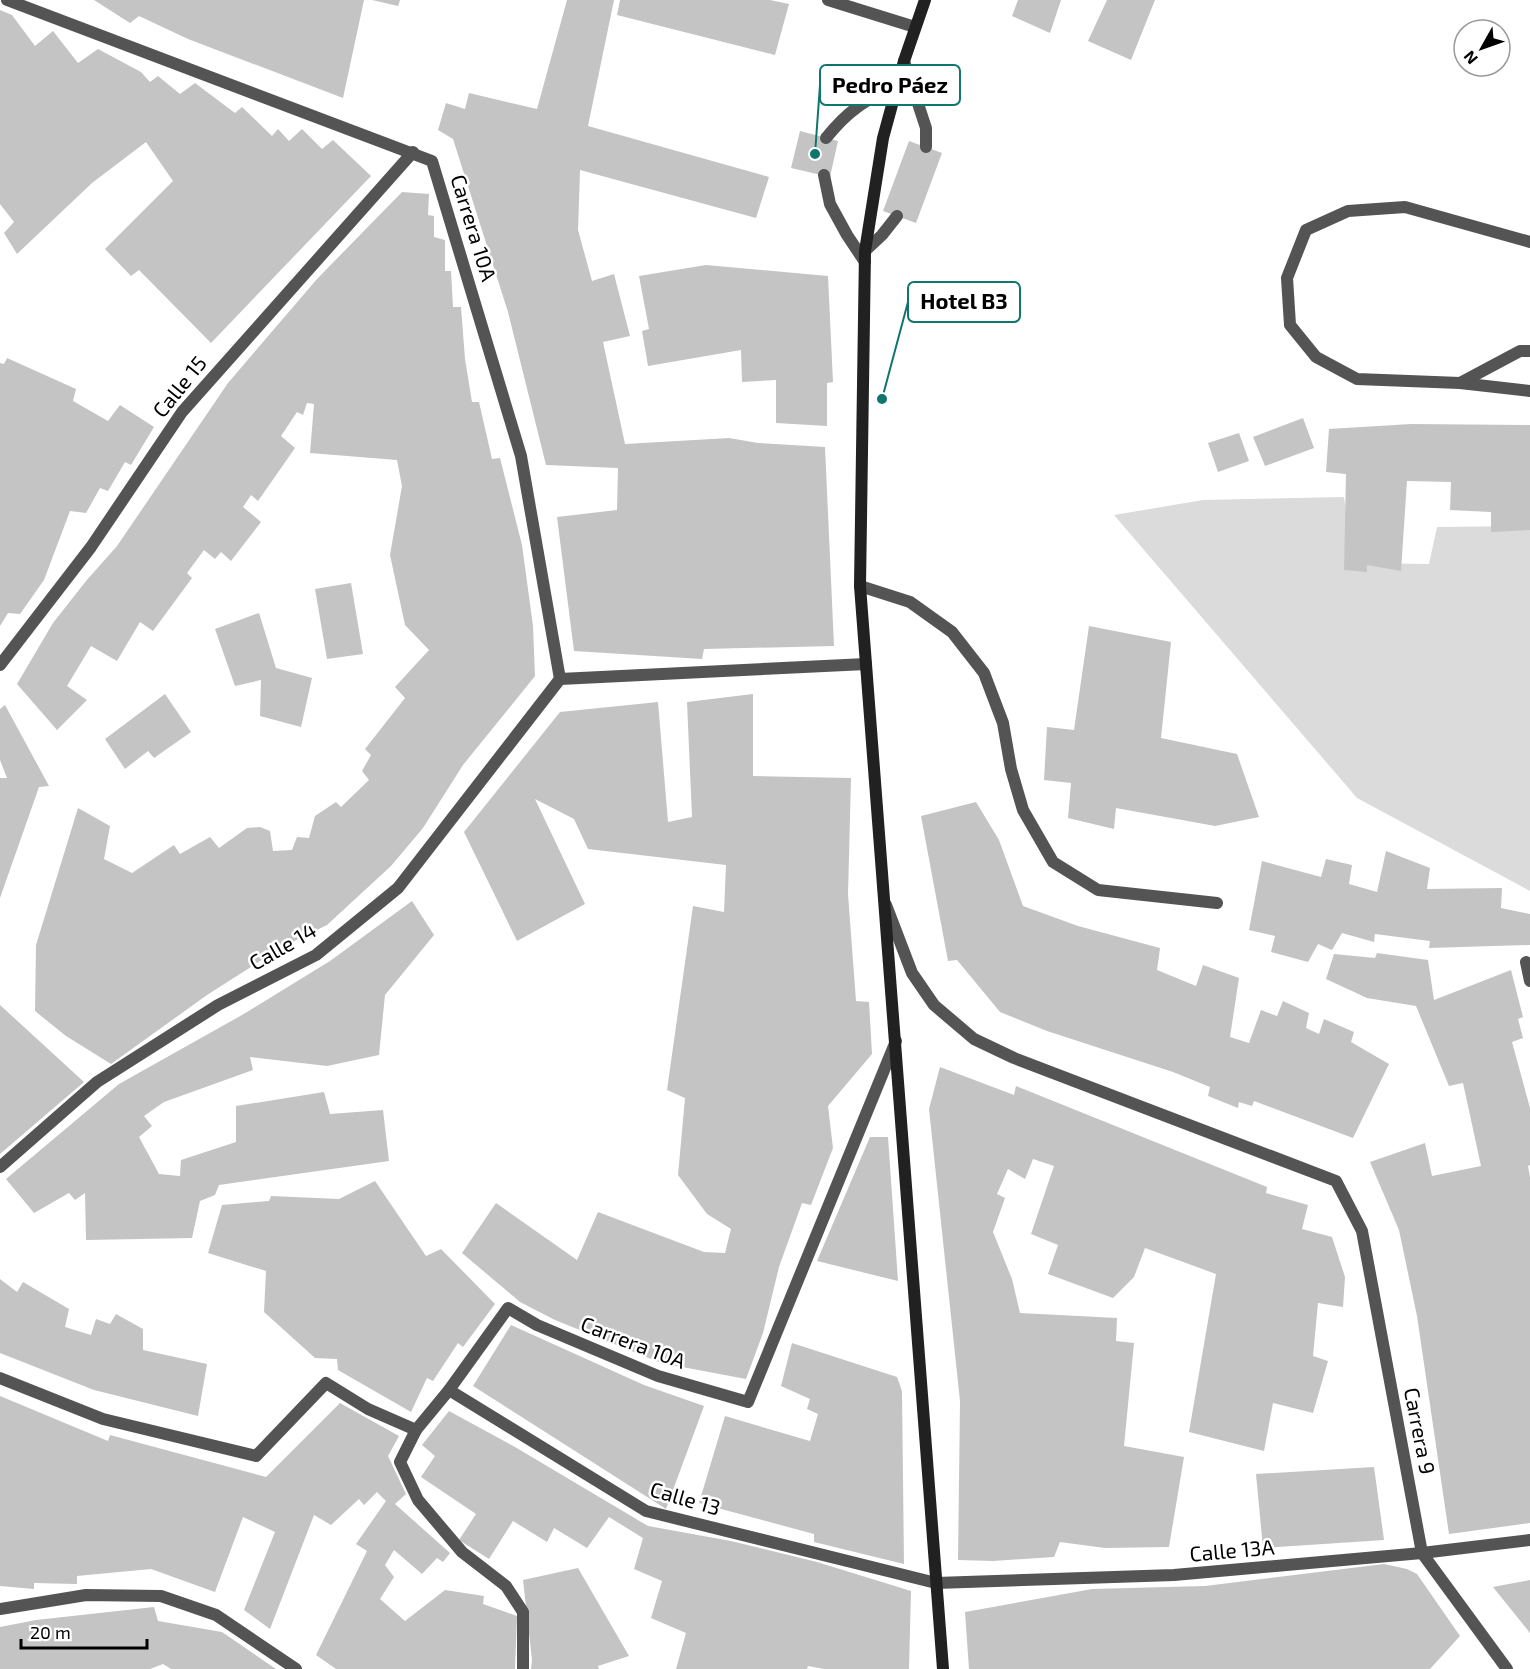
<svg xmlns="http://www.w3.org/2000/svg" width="1530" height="1669" viewBox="0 0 1530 1669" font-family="'Exo 2',sans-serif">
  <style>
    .green { fill: #dbdbdb }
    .building { fill: #c4c4c4 }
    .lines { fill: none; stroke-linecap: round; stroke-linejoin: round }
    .lane { stroke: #545454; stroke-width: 12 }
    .street { stroke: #545454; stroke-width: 12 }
    .secondary { stroke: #212121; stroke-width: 12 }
    .labels { text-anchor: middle; stroke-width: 5; stroke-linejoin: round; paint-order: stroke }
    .street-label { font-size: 21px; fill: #000; stroke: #fff }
    .leader { fill: none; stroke: #0f766e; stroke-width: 2 }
    .callout-dot { fill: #0f766e; stroke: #fff; stroke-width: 2 }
    .callout { fill: #fff; stroke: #0f766e; stroke-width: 2 }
    .callout-label { font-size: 22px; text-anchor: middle; font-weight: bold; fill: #000 }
  </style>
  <rect width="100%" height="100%" fill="#fff"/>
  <path class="green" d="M1344 497 1353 563 1429 564 1437 527 1530 526V891L1357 798 1114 515 1203 500Z"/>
  <g class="building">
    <path d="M94 0H364L343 98 188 39 139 16 130 23Z"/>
    <path d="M372 0H400L398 6Z"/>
    <path d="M567 0H614L588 126 769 177 756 218 580 170 578 230 592 281 614 274 630 336 603 342 625 444 729 438 758 443 825 447 834 646 704 649 702 659 574 651 557 517 617 510 618 468 546 465 508 312 453 139 438 130 446 103 465 109 469 93 537 109Z"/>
    <path d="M620 0H770L789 4 775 55 617 15Z"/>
    <path d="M1018 0H1061L1050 33 1012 16Z"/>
    <path d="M1107 0H1155L1131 60 1088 41Z"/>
    <path d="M0 10 12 15 35 46 53 31 78 63 98 49 141 72 150 82 158 76 180 94 195 83 235 113 242 107 272 136 278 129 289 141 302 129 322 149 333 140 371 176 211 343 139 270 131 276 105 249 173 181 146 142 92 183 17 254 4 233 14 222 0 204Z"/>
    <path d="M800 131 838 141 830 177 791 168Z"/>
    <path d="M909 141 942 153 916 223 883 211Z"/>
    <path d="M402 192 429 194 428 215 434 216V237L445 240V271H451L453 307H461L465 359 472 402H479L492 459 500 458 522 545 533 626 535 676 463 765 423 828 391 866 327 925 282 947 207 995 111 1064 66 1036 35 1011 36 945 78 808 110 826 104 859 132 873 174 845 180 854 210 837 219 848 247 828 260 827 270 831 273 851 292 850 297 837 309 838 315 816 336 802 341 807 369 780 362 771 371 755 365 749 405 698 395 687 429 650 405 625 390 555 402 486 397 460 310 453 314 404 307 403 303 415 297 412 281 436 295 448 258 501 251 495 243 507 261 522 231 561 221 552 215 559 204 550 187 573 192 578 153 631 140 622 117 661 91 646 67 686 87 700 57 730 17 684 53 623 86 581 117 546 228 383 317 279Z"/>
    <path d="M706 265 828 276 833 382 827 383V426L776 423V380L742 382 741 350 648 366 642 331 649 329 639 276Z"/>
    <path d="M7 358 76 389 73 401 108 421 120 405 154 427 131 465 125 462 108 491 100 488 86 513 70 511 44 580 20 614 8 613 0 626V363L4 364Z"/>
    <path d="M1303 418 1314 448 1265 466 1253 437Z"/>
    <path d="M1411 424 1530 425V530L1491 532V512L1450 510 1451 482 1407 481 1401 571 1367 565V572L1344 570 1346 474 1326 472 1329 429Z"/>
    <path d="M1239 433 1249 461 1218 472 1208 443Z"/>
    <path d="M351 583 363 654 327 659 315 589Z"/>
    <path d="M259 613 276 668 312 678 301 727 260 716 261 680 235 686 215 629Z"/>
    <path d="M1089 626 1171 642 1161 738 1237 754 1259 817 1215 826 1116 808 1114 829 1068 818 1071 783 1044 780 1047 727 1074 730Z"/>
    <path d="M165 694 191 732 154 758 148 751 125 769 105 739Z"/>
    <path d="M753 694V776L851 778 848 894 856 1001 869 1002 872 1054 828 1106 833 1148 811 1205 802 1203 779 1267 763 1333 746 1379 661 1363 555 1320 520 1302 462 1253 496 1203 577 1260 598 1212 704 1252 725 1253 731 1229 707 1214 678 1175 685 1098 667 1090 693 906 724 912 726 865 588 849 574 819 535 799 585 904 517 941 464 832 560 712 658 702 668 822 692 817 687 702Z"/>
    <path d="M5 705 49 786 39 787 0 898V778H7L0 760V709Z"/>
    <path d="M976 802 999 840 1023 906 1078 926 1160 948 1157 970 1196 986 1203 965 1239 978 1230 1037 1249 1043 1261 1010 1277 1016 1283 1001 1309 1013 1306 1028 1319 1034 1324 1019 1354 1032 1351 1042 1389 1064 1353 1138 1254 1101 1252 1106 1239 1102 1238 1108 1208 1096 1210 1087 1173 1072 1047 1031 1000 1012 957 960 948 961 921 816Z"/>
    <path d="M1386 851 1430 868 1427 889 1502 888 1501 908 1530 914V945L1429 948 1430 941 1375 934 1374 942 1342 933 1332 950 1318 944 1308 962 1271 952 1275 936 1249 930 1262 861 1321 877 1326 859 1352 865 1349 884 1377 892Z"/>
    <path d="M412 901 434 935 385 995 379 1055 327 1066 250 1057 253 1070 164 1102 144 1116 152 1126 139 1137 159 1174 180 1176 181 1160 236 1142V1106L324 1092 330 1114 383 1110 389 1161 219 1185 215 1195 200 1201 192 1238 86 1240 85 1193 75 1200 69 1193 34 1213 6 1179 119 1084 242 1015 330 961Z"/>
    <path d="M1377 953 1428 960 1434 1000 1511 970 1523 1017 1518 1019 1523 1038 1512 1042 1530 1108V1165L1528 1166 1530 1177V1523L1449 1534 1417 1316 1399 1230 1370 1162 1425 1143 1432 1176 1481 1166 1463 1083 1449 1086 1416 1006 1367 998 1326 979 1334 954 1375 958Z"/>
    <path d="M0 1005 84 1082 0 1154Z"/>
    <path d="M940 1067 1014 1095 1016 1086 1267 1187 1266 1193 1308 1205 1302 1229 1332 1237 1345 1277 1343 1307 1318 1303 1313 1356 1328 1361 1313 1413 1273 1403 1264 1451 1189 1432 1216 1274 1145 1248 1134 1277 1113 1298 1048 1274 1058 1245 1031 1234 1054 1166 1033 1159 1025 1179 1008 1169 997 1194 1005 1198 993 1232 1012 1279 1020 1313 1117 1318 1116 1341 1134 1343 1124 1446 1184 1457 1169 1547 1105 1548 1060 1542 1054 1557 993 1561 958 1560 960 1401 929 1109Z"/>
    <path d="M870 1137H888L898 1281 817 1261Z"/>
    <path d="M375 1181 426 1256 441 1249 495 1304 463 1347 458 1343 433 1381 427 1378 411 1412 338 1370 337 1359 315 1358 264 1312 266 1271 208 1253 222 1205 269 1201 271 1196 339 1199Z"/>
    <path d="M0 1279 17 1292 23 1282 69 1309 65 1327 91 1335 96 1319 110 1324 116 1314 143 1329V1350L207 1364 198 1416 94 1390 0 1353Z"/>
    <path d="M511 1325 644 1385 704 1406 666 1509 473 1386Z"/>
    <path d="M792 1343 897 1377 902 1391 904 1564 814 1542V1534L699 1503 725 1416 810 1441 818 1414 807 1409 810 1399 781 1386Z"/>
    <path d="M0 1396 108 1441 110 1435 266 1477 340 1403 399 1436 388 1456 406 1494 395 1504 450 1553 443 1562 437 1558 422 1574 394 1550 385 1565 394 1577 380 1599 405 1621 445 1590 484 1596 483 1604 517 1616 515 1669H336L316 1655 367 1551 356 1544 386 1501 377 1492 364 1505 359 1499 331 1525 314 1515 270 1629 244 1610 275 1532 243 1517 215 1592 151 1569 77 1576V1584L34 1583V1589L0 1586Z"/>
    <path d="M449 1411 515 1447 648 1526 731 1541 817 1562 911 1591 909 1669H824L808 1666 807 1669H676L686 1633 651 1618 662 1581 634 1569 643 1538 609 1517 587 1548 554 1528 547 1542 513 1521 489 1559 459 1540 476 1514 421 1477 435 1456 422 1445Z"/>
    <path d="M1374 1467 1384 1540 1263 1548 1256 1474Z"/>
    <path d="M1384 1564 1407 1569 1417 1574 1460 1636 1430 1669H969L965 1612 1092 1589 1205 1586Z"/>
    <path d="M578 1568 629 1656 598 1666 599 1669H531L532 1660 523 1580Z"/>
    <path d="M1530 1580V1633L1493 1587Z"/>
    <path d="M154 1607 158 1621 222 1632 276 1669H171L163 1664 150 1669H0V1627L36 1620Z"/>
  </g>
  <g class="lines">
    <g class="lane">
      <path d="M828 0 915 27"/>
      <path d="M904 61 926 128V147"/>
      <path d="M826 138C850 108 865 101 898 84"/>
      <path d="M824 175 830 204 847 235 865 262"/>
      <path d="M865 251 882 235 897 216"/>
      <path d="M860 586 910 602 952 632 984 673 1003 723 1011 769 1023 810 1053 862 1098 890 1217 903"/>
    </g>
    <g class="street">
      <path d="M7 0 432 161 521 456 560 679"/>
      <path d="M1530 242 1405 207 1348 211 1306 230 1287 278 1290 325 1316 357 1357 379 1460 383 1520 351H1530"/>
      <path d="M1460 383 1530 391"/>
      <path d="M0 665 91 547 182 412 413 152"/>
      <path d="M560 679 866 664"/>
      <path d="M886 905 912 973 934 1005 974 1039 1014 1058 1336 1181 1362 1231 1422 1553 1507 1669"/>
      <path d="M1526 962 1530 981"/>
      <path d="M0 1167 97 1082 218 1005 316 955 398 888 560 679"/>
      <path d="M0 1378 103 1419 256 1456 326 1383 368 1409 416 1430"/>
      <path d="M449 1390 646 1511 936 1583 1174 1575 1422 1553 1530 1540"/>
      <path d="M0 1609 86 1595 161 1596 216 1615 296 1669"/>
      <path d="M523 1669V1612L506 1586 462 1552 418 1500 400 1462 416 1430 449 1390 508 1308 537 1325 658 1376 748 1402 896 1041"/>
    </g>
    <path class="secondary" d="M925 0 904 61 883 138 865 251 860 586 943 1669"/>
  </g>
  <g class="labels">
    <g class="street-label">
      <text transform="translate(473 228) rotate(73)" y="7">Carrera 10A</text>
      <text transform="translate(180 387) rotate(-51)" y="7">Calle 15</text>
      <text transform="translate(283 947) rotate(-30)" y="7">Calle 14</text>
      <text transform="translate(633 1343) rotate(21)" y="7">Carrera 10A</text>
      <text transform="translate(1419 1431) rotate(79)" y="7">Carrera 9</text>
      <text transform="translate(685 1499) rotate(16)" y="7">Calle 13</text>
      <text transform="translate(1232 1551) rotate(-5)" y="7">Calle 13A</text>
    </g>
  </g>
  <path class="leader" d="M815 154L820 85M882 399L908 302"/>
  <g class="callout-dot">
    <circle cx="815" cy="154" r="6"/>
    <circle cx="882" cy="399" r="6"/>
  </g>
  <g class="callout">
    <rect x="820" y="65" width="140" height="40" rx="6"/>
    <rect x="908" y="282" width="112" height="40" rx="6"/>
  </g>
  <g class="callout-label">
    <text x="890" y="93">Pedro Páez</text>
    <text x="964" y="309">Hotel B3</text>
  </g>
  <g transform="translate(1482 48) rotate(230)"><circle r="28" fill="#ffffff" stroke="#999999" stroke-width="1.5"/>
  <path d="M0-4.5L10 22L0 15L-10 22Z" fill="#000000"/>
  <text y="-9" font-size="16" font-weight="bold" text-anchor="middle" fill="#000000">N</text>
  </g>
  <path d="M21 1639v9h126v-9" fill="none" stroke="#000000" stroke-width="3"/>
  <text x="30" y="1639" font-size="18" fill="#000000" stroke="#ffffff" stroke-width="4.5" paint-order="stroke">20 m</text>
</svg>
